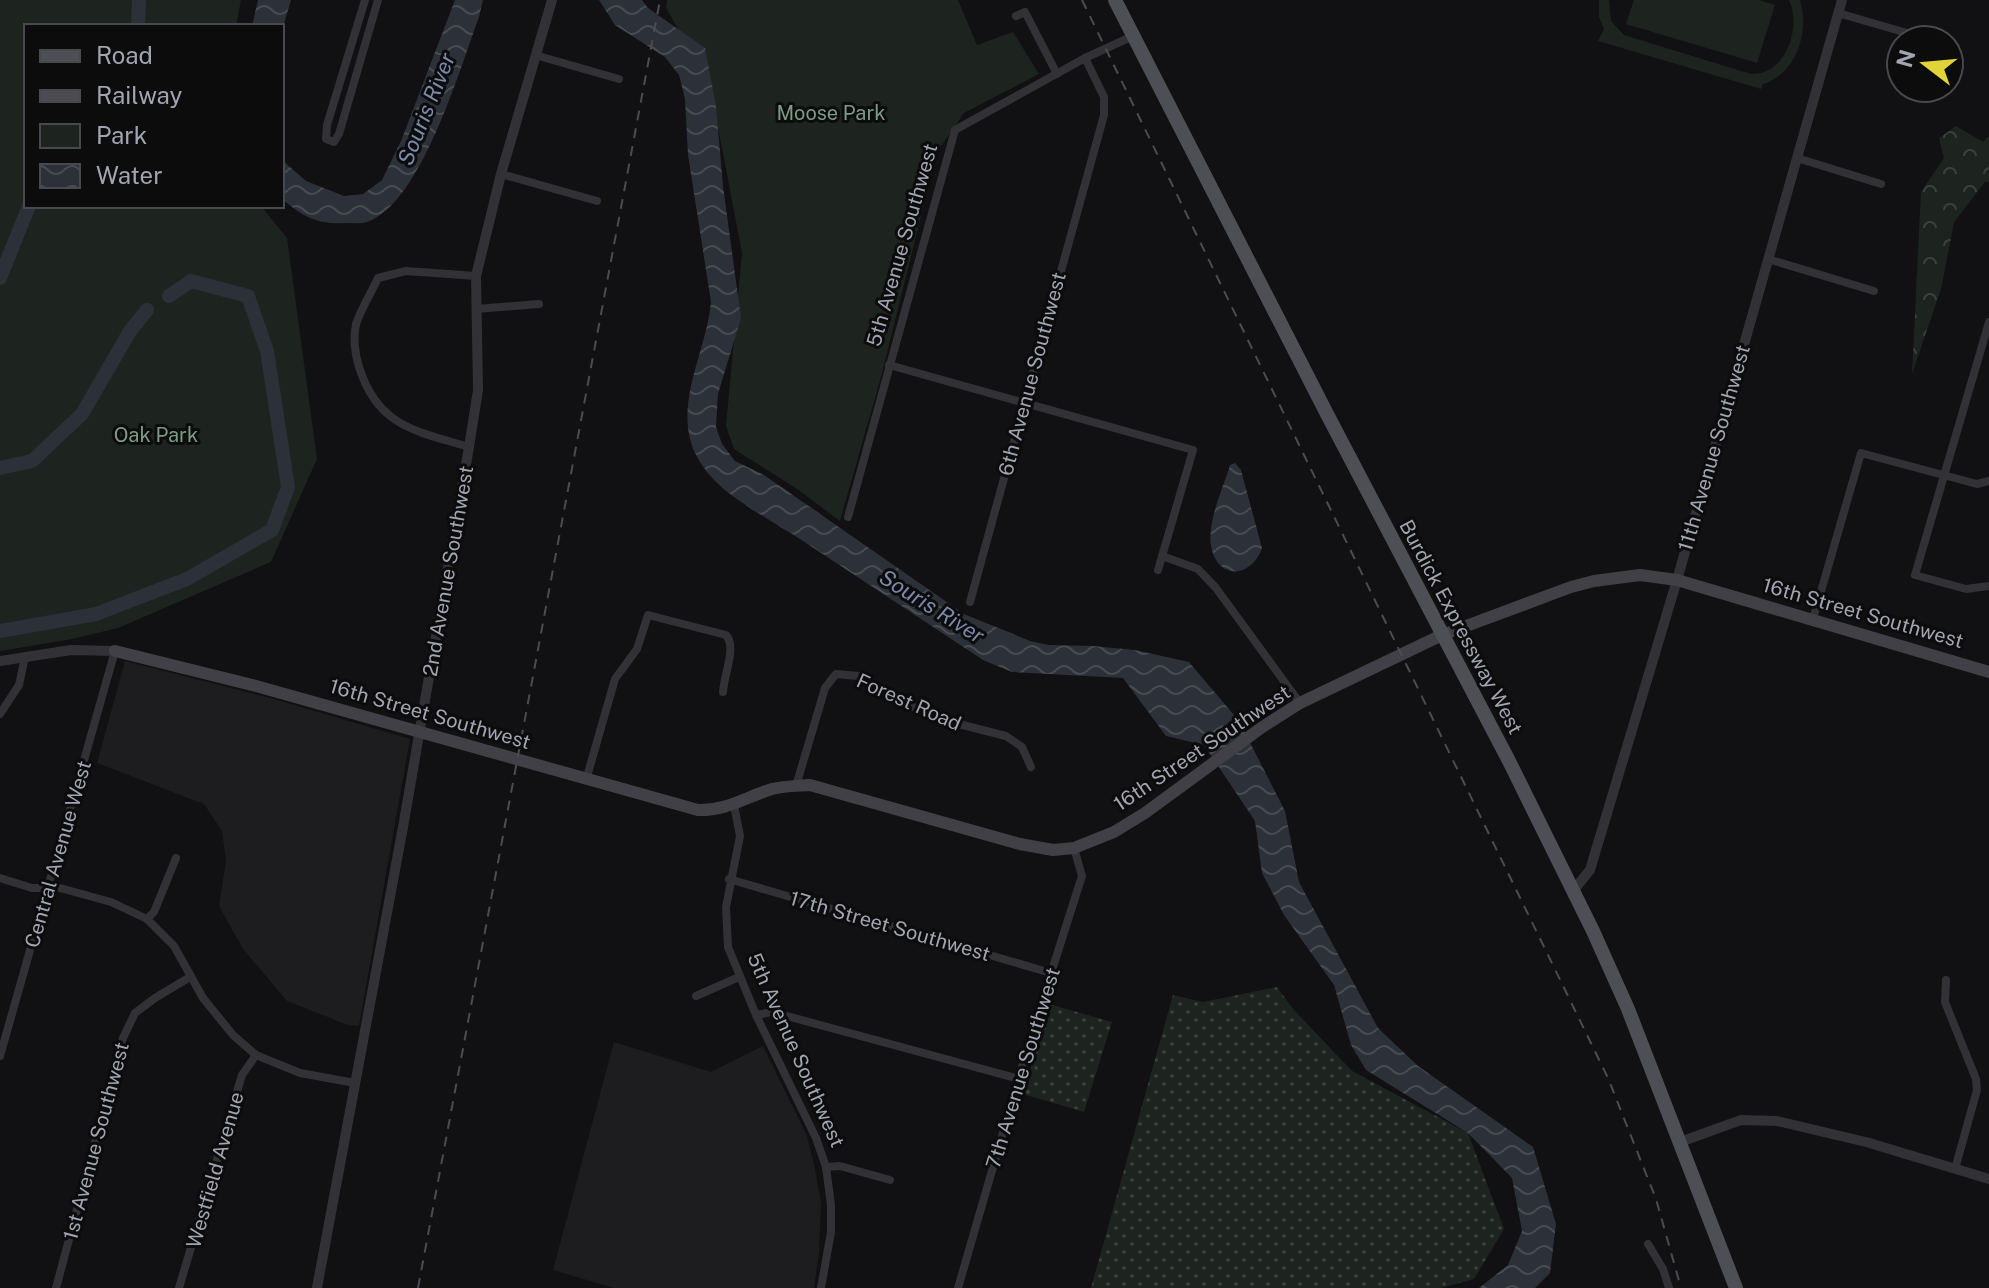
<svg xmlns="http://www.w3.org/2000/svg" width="1989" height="1288" viewBox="0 0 1989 1288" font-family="'Public Sans',sans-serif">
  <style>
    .built { fill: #1d1d1f }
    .grass { fill: url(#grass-dots) }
    .forest { fill: url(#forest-crowns) }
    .park { fill: #1d241f }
    .water { fill: url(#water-waves) }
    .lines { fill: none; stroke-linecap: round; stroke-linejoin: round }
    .river { stroke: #2c3038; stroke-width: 14 }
    .minor { stroke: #323236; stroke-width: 8 }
    .tertiary { stroke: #323236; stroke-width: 10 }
    .secondary { stroke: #404046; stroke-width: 12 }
    .primary { stroke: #4e4e55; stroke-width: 14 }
    .rail { stroke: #4b4b51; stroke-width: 2; stroke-dasharray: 10 8; stroke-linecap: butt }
    .labels { text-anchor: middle; stroke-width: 6; stroke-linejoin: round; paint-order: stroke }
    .park-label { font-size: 20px; fill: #7b9b85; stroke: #0c0c0d }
    .street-label { font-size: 20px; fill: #a3a4b1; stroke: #0c0c0d }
    .water-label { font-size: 22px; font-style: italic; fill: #7c89aa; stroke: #0c0c0d }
  </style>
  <defs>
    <pattern id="grass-dots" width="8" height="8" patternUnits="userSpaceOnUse" patternTransform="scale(2)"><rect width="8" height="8" fill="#1d241f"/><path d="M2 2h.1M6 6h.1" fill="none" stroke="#3b413d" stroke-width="1.8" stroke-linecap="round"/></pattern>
    <pattern id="forest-crowns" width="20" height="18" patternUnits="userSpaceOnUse" patternTransform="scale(2)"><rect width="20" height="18" fill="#1d241f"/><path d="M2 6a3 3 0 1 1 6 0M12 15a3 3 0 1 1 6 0" fill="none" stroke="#3b413d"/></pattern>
    <pattern id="water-waves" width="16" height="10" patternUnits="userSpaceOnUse" patternTransform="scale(2)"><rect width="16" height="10" fill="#2c3038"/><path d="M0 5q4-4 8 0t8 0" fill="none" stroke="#474b52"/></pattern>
  </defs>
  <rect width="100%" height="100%" fill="#111012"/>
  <g class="built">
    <path d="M125 661 270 698 410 739 359 1026 348 1025 287 1001 243 949 219 906 226 861 222 831 204 804 97 763Z"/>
    <path d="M614 1042 711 1072 763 1046 807 1136 815 1169 821 1202 819 1254 814 1288H614L553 1270Z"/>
  </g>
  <g class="grass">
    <path d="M1277 987 1293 1009 1352 1071 1468 1133 1504 1229 1474 1279 1441 1288H1091L1173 995 1203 1002Z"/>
    <path d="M1049 1004 1112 1022 1084 1112 1023 1094Z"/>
  </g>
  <path class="forest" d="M1956 126 1983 142 1989 136V182H1985L1954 222 1941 289 1912 374 1921 192 1944 158 1939 138Z"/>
  <g class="park">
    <path d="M0 0H241L236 26H26V206H261L287 238 317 459 271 562 118 628 72 639 0 651Z"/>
    <path d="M667 0H958L977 45 1013 32 1039 74 964 113 937 152 881 377 840 521 797 489 734 449 726 426 742 253 710 85 666 8Z"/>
    <path d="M1599 0H1609L1611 21 1624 35 1751 74C1786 75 1802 27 1789 0H1800C1810 32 1796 74 1763 84L1761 89 1598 41 1604 29 1599 17Z"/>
    <path d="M1634 0H1759L1775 5 1757 63 1626 24Z"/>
  </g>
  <g class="water">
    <path d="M258 0H291L282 30V26H252Z"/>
    <path d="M455 0H483L479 17C460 68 421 204 367 222 362 224 353 223 348 223 318 225 305 218 282 199V160L306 181 344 196 363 194 382 180 401 141Z"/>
    <path d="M599 0H642L648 8 705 48 716 106 723 186 741 318 718 394 716 427 722 444 735 461 764 475 964 614 1030 641 1049 645 1093 646 1135 650 1189 662 1239 721 1285 811 1299 882 1378 1028 1418 1066 1533 1147 1556 1224 1550 1273 1535 1288H1479L1508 1265 1522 1231 1512 1178 1468 1133 1366 1070 1351 1045 1334 985 1284 915 1262 873 1255 821 1204 745 1166 736 1123 678 1012 672 983 660C922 620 861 579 800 539 773 521 737 503 715 481 704 470 693 453 690 439 679 394 707 347 711 302L688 155 685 99 679 75 665 57 615 25Z"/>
    <path d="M1235 463 1241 470 1262 548C1251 579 1217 580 1211 546 1207 521 1223 489 1230 465Z"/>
  </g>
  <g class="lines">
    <g class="river">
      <path d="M138 26 139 0"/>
      <path d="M0 278 29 206"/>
      <path d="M0 468 32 461 82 414 130 331 147 310"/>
      <path d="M0 631 96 614 187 579 272 530 288 487 267 351 248 296 191 281 169 296"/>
    </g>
    <g class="minor">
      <path d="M365 0 327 125 326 139 334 142 339 134 378 0"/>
      <path d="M1838 13 1931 40"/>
      <path d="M1016 16 1025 12 1057 74"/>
      <path d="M535 55 619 79"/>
      <path d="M1797 158 1881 184"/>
      <path d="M501 174 597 201"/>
      <path d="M1768 259 1874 291"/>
      <path d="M476 309 539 304"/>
      <path d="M1989 322 1915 575 1966 589 1989 586"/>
      <path d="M889 365 1193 450 1158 570"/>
      <path d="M469 447C416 431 378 427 359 367 355 354 353 338 356 324 361 309 371 293 378 278L406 271 476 276"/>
      <path d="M848 517 955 130 1085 58 1133 36"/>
      <path d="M1162 556 1198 569 1216 588 1300 703"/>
      <path d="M970 602 1104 115V97L1085 58"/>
      <path d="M1813 619 1861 453 1977 484 1989 481"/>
      <path d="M0 714 19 685 25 657"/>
      <path d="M586 780 615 679 637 649 648 615 726 635C737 647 724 674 723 692"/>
      <path d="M796 786 825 688 836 674 859 676 911 706 939 719 1006 736 1022 747 1031 767"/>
      <path d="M734 805 740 836 726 907 728 947 756 1015 816 1138 826 1167 831 1205V1232L821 1288"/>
      <path d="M0 878 32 888H60L111 902 147 919 174 946 203 998 233 1035 256 1055 300 1073 355 1083"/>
      <path d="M729 879 1051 973"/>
      <path d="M147 919 154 912 176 858"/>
      <path d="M1946 980 1945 1002 1976 1079 1977 1090 1955 1169"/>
      <path d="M696 996 739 977"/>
      <path d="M756 1015 772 1012 1019 1079"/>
      <path d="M0 1056 115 651"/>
      <path d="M826 1167 840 1166 890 1180"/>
      <path d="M1648 1244 1663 1269 1669 1288"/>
      <path d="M56 1288 123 1038 135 1013 155 998 190 977"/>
      <path d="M179 1288 242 1075 256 1055"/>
      <path d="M958 1288 1031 1036 1082 876 1074 848"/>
    </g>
    <g class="tertiary">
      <path d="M0 661 71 650 115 651"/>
      <path d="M1573 891 1590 870 1677 580 1842 0"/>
      <path d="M1680 1142 1741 1120 1777 1121 1866 1142 1989 1179"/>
      <path d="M317 1288 403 827 469 447 478 390 476 276 501 174 552 0"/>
    </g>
    <path class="secondary" d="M115 651 256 686 698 810C726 811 746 797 772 789 784 786 797 786 810 785L1020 844 1053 850 1074 848 1114 832 1145 813 1261 728 1300 703 1442 635 1571 587 1594 581 1640 575 1677 580 1989 672"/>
    <path class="primary" d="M1115 0 1327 414 1509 761 1593 931 1628 1009 1736 1288"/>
    <g class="rail">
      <path d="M1082 0 1608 1078 1656 1199 1681 1288"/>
      <path d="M418 1288 660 0"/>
    </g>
  </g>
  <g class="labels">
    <g class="park-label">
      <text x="831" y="120">Moose Park</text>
      <text x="156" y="442">Oak Park</text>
    </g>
    <g class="street-label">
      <text transform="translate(902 245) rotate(-74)" y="7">5th Avenue Southwest</text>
      <text transform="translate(1032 374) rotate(-75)" y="7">6th Avenue Southwest</text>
      <text transform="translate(1714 448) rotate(-74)" y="7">11th Avenue Southwest</text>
      <text transform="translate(448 571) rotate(-80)" y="7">2nd Avenue Southwest</text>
      <text transform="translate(1863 613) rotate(16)" y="7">16th Street Southwest</text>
      <text transform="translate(1461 627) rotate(62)" y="7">Burdick Expressway West</text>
      <text transform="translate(909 702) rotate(24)" y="7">Forest Road</text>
      <text transform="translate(430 714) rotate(16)" y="7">16th Street Southwest</text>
      <text transform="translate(1202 748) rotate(-34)" y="7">16th Street Southwest</text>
      <text transform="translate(58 854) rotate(-74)" y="7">Central Avenue West</text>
      <text transform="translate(890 926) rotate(16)" y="7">17th Street Southwest</text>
      <text transform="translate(796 1050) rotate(66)" y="7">5th Avenue Southwest</text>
      <text transform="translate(1023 1068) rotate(-73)" y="7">7th Avenue Southwest</text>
      <text transform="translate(96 1141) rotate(-75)" y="7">1st Avenue Southwest</text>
      <text transform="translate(215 1170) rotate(-74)" y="7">Westfield Avenue</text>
    </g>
    <g class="water-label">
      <text transform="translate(426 109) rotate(-68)" y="8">Souris River</text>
      <text transform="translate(932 606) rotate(32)" y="8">Souris River</text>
    </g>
  </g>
  <rect x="24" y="24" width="260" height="184" fill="#0c0c0d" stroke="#48494f" stroke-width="2"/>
  <rect x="40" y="50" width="40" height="12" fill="#4e4e55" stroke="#48494f" stroke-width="2"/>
  <text x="96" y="64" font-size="24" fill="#a3a4b1">Road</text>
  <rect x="40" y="90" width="40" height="12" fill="#4b4b51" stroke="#48494f" stroke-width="2"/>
  <text x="96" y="104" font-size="24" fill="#a3a4b1">Railway</text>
  <rect x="40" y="124" width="40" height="24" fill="#1d241f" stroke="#48494f" stroke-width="2"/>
  <text x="96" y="144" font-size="24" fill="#a3a4b1">Park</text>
  <rect x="40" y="164" width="40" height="24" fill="url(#water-waves)" stroke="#48494f" stroke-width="2"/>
  <text x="96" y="184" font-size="24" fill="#a3a4b1">Water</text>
  <g transform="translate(1925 64) rotate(286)"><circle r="38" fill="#0c0c0d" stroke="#48494f" stroke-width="2"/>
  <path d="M0-6L14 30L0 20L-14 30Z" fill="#e1d439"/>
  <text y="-12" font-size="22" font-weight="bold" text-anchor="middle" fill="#a3a4b1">N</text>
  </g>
</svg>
